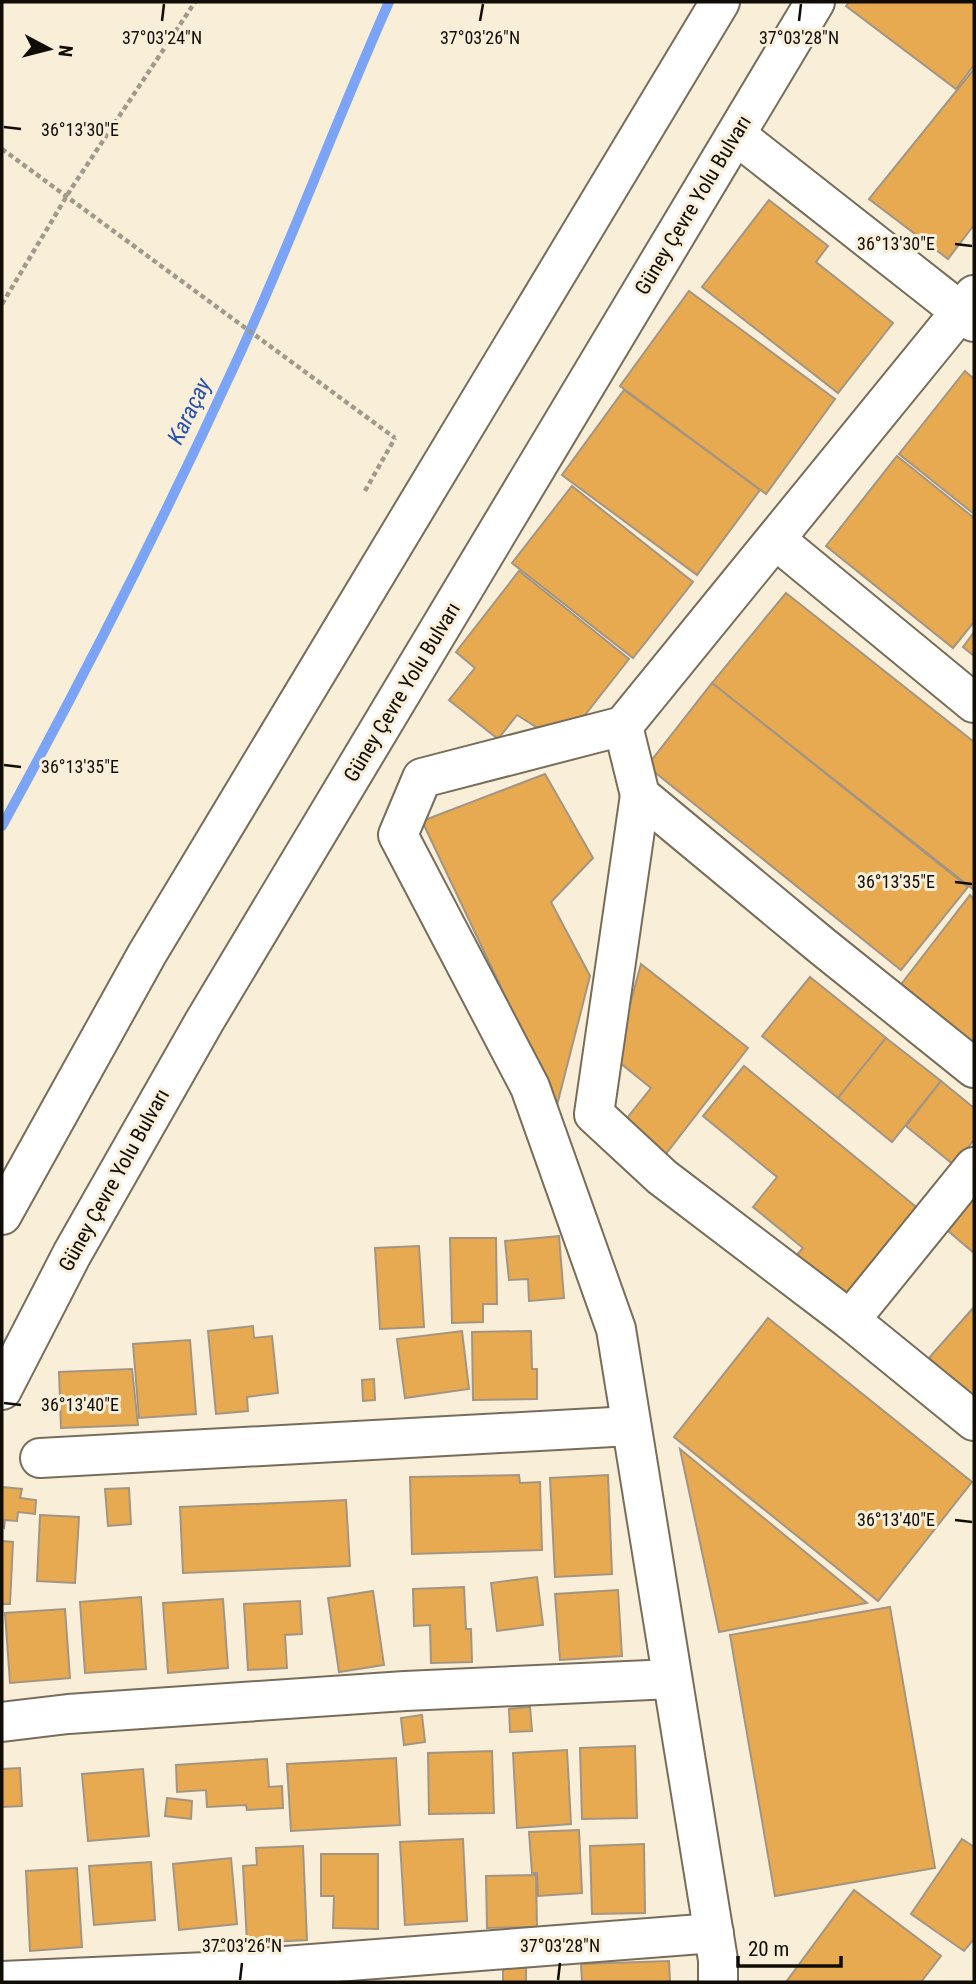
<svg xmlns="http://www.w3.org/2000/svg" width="976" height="1984" viewBox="0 0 976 1984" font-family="'Roboto Condensed',sans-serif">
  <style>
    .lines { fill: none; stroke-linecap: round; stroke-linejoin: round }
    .stream { stroke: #7ba3f6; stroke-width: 10 }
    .building { fill: #e8aa50; stroke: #a39582; stroke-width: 2 }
    .minor-casing { stroke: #776d5a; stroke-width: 42 }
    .highway-casing { stroke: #776d5a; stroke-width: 42 }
    .path { stroke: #a19989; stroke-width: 4.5; stroke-dasharray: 5 3.5; stroke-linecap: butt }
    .minor { stroke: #fff; stroke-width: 38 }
    .highway { stroke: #fff; stroke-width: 38 }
    .path-bridge { stroke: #a19989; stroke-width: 4.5; stroke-dasharray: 5 3.5; stroke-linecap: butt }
    .ticks { fill: none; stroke: #100c06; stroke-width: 2.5 }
    .labels { text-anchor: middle; stroke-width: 6; stroke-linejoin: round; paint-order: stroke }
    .street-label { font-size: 21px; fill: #100c06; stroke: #f9eed8 }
    .water-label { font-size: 23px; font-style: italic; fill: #2750af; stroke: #f9eed8 }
    .ticks-label { font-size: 18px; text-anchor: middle; fill: #100c06; stroke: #f9eed8; stroke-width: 6; stroke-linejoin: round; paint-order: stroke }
  </style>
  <rect width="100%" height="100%" fill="#f9eed8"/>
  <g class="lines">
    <path class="stream" d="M2 826C86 673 165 517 238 358 292 240 337 119 389 2"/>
  </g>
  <g class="building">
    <path d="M849 2H974V65L956 89 846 6Z"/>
    <path d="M974 69V225L948 259 869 199Z"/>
    <path d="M769 200 828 246 816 262 893 323 838 393 702 287Z"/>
    <path d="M689 291 835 399 766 494 620 386Z"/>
    <path d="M965 371 974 379V514L899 454Z"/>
    <path d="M624 390 760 490 697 575 562 475Z"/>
    <path d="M897 456 974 518V622L953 648 826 546Z"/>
    <path d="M572 486 693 582 633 658 512 563Z"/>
    <path d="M519 571 629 659 585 715 546 733 517 715 498 739 449 700 475 668 456 652Z"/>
    <path d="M786 593 974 742V890L712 683Z"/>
    <path d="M974 632V656L963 647Z"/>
    <path d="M712 683 968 887 901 970 647 766Z"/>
    <path d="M545 774 593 858 551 902 590 976 557 1105 422 821Z"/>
    <path d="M970 895 974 899V1046L899 987Z"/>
    <path d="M641 964 748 1048 665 1155 623 1123 651 1088 615 1059Z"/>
    <path d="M810 977 886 1038 838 1098 762 1036Z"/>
    <path d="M886 1038 941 1081 892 1142 838 1098Z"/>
    <path d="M744 1066 921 1211 849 1301 795 1257 803 1248 753 1207 777 1177 703 1116Z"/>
    <path d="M941 1081 974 1108V1140L954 1165 906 1126Z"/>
    <path d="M974 1196V1253L947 1230Z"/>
    <path d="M559 1236 564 1298 529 1301 528 1279 509 1280 505 1241Z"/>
    <path d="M450 1238H496L497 1304H483V1322L452 1323Z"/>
    <path d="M419 1246 424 1327 380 1329 375 1248Z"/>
    <path d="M974 1307V1397L929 1358Z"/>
    <path d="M768 1318 972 1482 878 1601 674 1437Z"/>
    <path d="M253 1326 254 1338 272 1336 278 1393 247 1397 248 1411 216 1414 208 1331Z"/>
    <path d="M462 1331 469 1389 405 1398 397 1339Z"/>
    <path d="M531 1331 532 1369H537V1399L473 1400 472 1332Z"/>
    <path d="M190 1340 196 1414 139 1418 133 1344Z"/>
    <path d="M132 1369 138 1425 61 1428 59 1372Z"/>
    <path d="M374 1379 375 1400 363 1401 362 1380Z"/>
    <path d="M680 1449 867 1603 719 1632Z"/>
    <path d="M519 1475 520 1483 540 1482 542 1550 412 1554 410 1477Z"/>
    <path d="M608 1475 612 1574 555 1577 550 1478Z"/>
    <path d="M2 1487 22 1489 20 1498 36 1500 35 1514 18 1512 17 1521 5 1520 4 1528 2 1527Z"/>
    <path d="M129 1488 131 1524 108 1526 105 1489Z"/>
    <path d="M346 1500 350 1566 183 1573 180 1507Z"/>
    <path d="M40 1515 79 1517 75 1583 37 1581Z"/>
    <path d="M2 1541 13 1542 10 1604H2Z"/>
    <path d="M537 1577 543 1625 497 1631 491 1583Z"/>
    <path d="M464 1587 466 1629H471L472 1662 431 1663 430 1625 414 1626 413 1589Z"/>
    <path d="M618 1590 622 1656 560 1660 555 1594Z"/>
    <path d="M373 1591 384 1665 339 1672 328 1598Z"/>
    <path d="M141 1597 146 1669 85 1673 80 1602Z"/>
    <path d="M223 1599 228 1668 168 1673 163 1603Z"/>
    <path d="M300 1601 302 1634 285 1635 287 1668 248 1670 244 1604Z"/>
    <path d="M890 1607 935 1868 775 1896 730 1635Z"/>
    <path d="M65 1609 70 1678 10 1683 5 1613Z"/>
    <path d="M530 1707 532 1731 510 1732 509 1709Z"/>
    <path d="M422 1715 425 1742 404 1745 401 1718Z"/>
    <path d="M635 1746 637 1818 582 1819 580 1748Z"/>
    <path d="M567 1750 571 1824 517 1828 513 1753Z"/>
    <path d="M492 1751 494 1813 429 1814 428 1753Z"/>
    <path d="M396 1758 400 1825 291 1831 287 1764Z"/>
    <path d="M267 1759 269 1787 282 1786 283 1808 247 1810 246 1805 207 1807 206 1790 177 1792 176 1765Z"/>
    <path d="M20 1768 22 1806 2 1807V1769Z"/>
    <path d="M143 1769 149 1836 88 1841 82 1774Z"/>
    <path d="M167 1798 192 1801 191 1819 165 1816Z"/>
    <path d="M579 1830 582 1893 538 1896 537 1873H532L529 1832Z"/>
    <path d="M463 1839 467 1921 405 1925 400 1842Z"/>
    <path d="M962 1839 974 1847V1939L964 1951 911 1914Z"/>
    <path d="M644 1844 645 1913 592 1914 590 1846Z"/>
    <path d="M303 1846 307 1940 247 1943 243 1866 257 1865 256 1848Z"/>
    <path d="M321 1854H378V1929L333 1928 334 1896H321Z"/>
    <path d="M231 1858 237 1924 179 1930 173 1864Z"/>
    <path d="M151 1862 155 1920 94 1925 89 1866Z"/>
    <path d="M77 1868 82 1947 30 1951 26 1871Z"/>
    <path d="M536 1875 537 1927 487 1928 486 1876Z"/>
    <path d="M854 1890 941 1956 921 1982H786Z"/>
    <path d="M669 1961 670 1982H582L581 1964Z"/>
    <path d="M526 1967V1982H503V1968Z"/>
  </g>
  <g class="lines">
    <g class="minor-casing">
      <g id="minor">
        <path d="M736 135 974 322"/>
        <path d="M776 540 974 703"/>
        <path d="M623 726 640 795 822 946 974 1068"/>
        <path d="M640 795 594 1114 662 1177 850 1320 974 1421"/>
        <path d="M850 1320 974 1167"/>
        <path d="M40 1458 631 1426"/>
        <path d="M2 1722 68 1714 405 1691 672 1679"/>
        <path d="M2 1981 207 1972 714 1933"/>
        <path d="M718 1982V1960L616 1329 530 1087 398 835 422 778 623 726 974 295"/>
      </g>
    </g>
    <g class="highway-casing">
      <g id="highway">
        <path d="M2 1215 147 954 720 2"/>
        <path d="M2 1390 72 1254 204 1022 815 2"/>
      </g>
    </g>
    <g class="path">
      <path d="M2 304 71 189 195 2"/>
      <path d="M365 491 395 438"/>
    </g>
    <use href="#minor" class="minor"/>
    <use href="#highway" class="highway"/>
    <path class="path-bridge" d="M2 149 395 438"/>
  </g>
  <path class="ticks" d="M162 21 164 4M480 21 483 4M799 21 801 4M4 127 21 129M955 244 972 246M4 765 21 767M955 882 972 884M4 1403 21 1405M955 1520 972 1522M240 1980 242 1963M558 1980 560 1963"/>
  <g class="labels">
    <g class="street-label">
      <text transform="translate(693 205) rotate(-59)" y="7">Güney Çevre Yolu Bulvarı</text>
      <text transform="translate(402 692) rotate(-59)" y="7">Güney Çevre Yolu Bulvarı</text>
      <text transform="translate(114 1180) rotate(-61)" y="7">Güney Çevre Yolu Bulvarı</text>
    </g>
    <g class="water-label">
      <text transform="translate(189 411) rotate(-64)" y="8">Karaçay</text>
    </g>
  </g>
  <g class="ticks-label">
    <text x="162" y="44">37°03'24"N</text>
    <text x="480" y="44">37°03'26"N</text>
    <text x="799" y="44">37°03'28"N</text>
    <text x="80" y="136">36°13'30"E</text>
    <text x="896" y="250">36°13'30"E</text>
    <text x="80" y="773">36°13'35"E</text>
    <text x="896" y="888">36°13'35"E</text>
    <text x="80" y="1411">36°13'40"E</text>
    <text x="896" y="1526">36°13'40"E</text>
    <text x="242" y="1952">37°03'26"N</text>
    <text x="560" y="1952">37°03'28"N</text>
  </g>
  <rect width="976" height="1984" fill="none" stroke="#100c06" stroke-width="7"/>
  <g transform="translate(49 49) rotate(97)" stroke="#f9eed8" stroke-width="5" paint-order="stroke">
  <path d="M0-5L12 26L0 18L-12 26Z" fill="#100c06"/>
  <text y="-10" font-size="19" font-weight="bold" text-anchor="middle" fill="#100c06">N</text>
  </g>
  <path d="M738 1956v10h103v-10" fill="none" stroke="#100c06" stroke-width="3.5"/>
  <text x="748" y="1956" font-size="21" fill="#100c06" stroke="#f9eed8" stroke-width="5" paint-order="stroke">20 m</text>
</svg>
